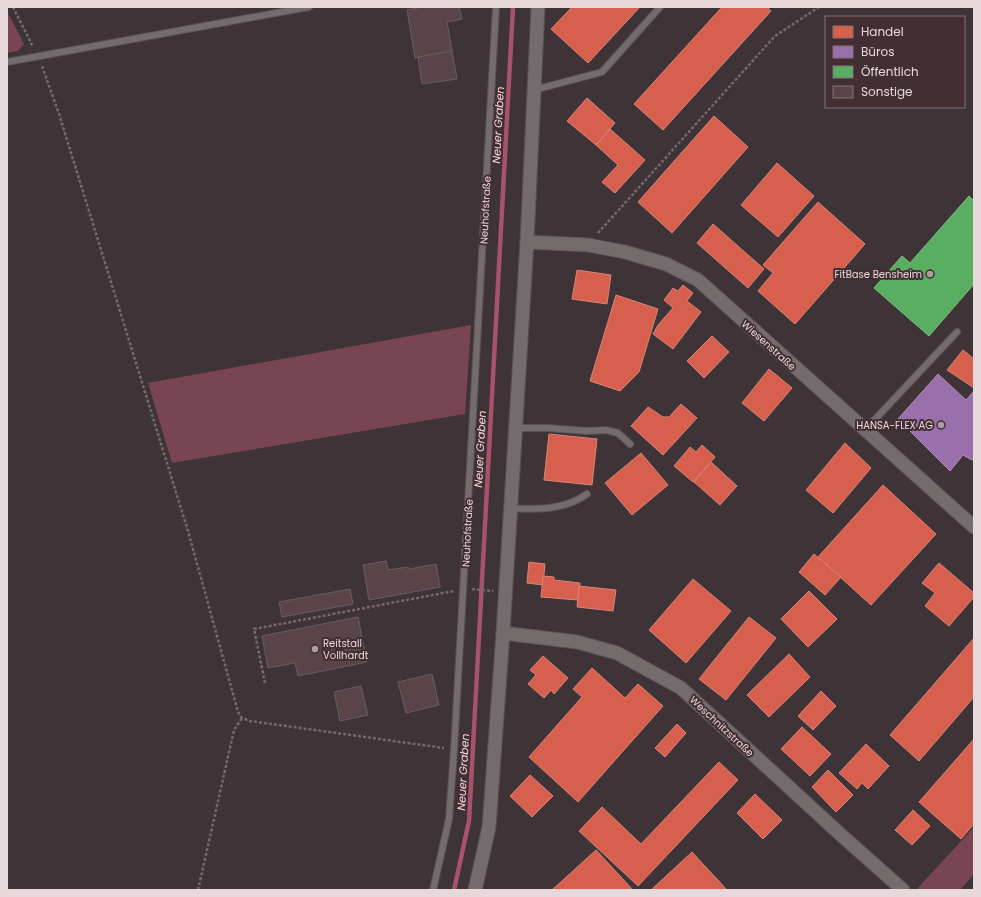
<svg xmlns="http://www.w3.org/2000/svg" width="981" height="897" viewBox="0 0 981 897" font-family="Poppins,sans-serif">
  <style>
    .green { fill: #7a4553 }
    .shops { fill: #d6604d; stroke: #db8478 }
    .offices { fill: #9970ab; stroke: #b090b9 }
    .public { fill: #5aae61; stroke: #84bb86 }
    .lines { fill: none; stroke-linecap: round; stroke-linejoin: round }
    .stream { stroke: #a6536b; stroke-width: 4.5 }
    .building { fill: #5a444a; stroke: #685e60 }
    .lane-casing { stroke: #5b5154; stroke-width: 8 }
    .street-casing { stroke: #5b5154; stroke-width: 15 }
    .path { stroke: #736a6c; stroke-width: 2.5; stroke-dasharray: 3 2; stroke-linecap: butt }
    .lane { stroke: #746b6d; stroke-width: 6 }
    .street { stroke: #746b6d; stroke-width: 13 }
    .poi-dot { fill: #ac9fa1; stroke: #432e33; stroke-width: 1.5 }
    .labels { text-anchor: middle; stroke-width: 4; stroke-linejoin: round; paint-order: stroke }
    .street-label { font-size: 10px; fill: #e7d9db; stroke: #432e33 }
    .poi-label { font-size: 10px; fill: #e7d9db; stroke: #432e33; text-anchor: end }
    .water-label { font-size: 11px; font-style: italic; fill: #f4dadf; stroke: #432e33 }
  </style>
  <rect width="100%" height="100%" fill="#3e3336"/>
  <g class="green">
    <path d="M7 11 24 44 18 51 7 53Z"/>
    <path d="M471 325 465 414 172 463 148 383Z"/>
    <path d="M974 827V874L960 890H916Z"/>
  </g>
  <g class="shops">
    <path d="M572 7H640L588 63 551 29Z"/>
    <path d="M722 7H767L771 11 663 130 634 104Z"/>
    <path d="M587 98 615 123 596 145 567 121Z"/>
    <path d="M714 116 748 147 672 233 638 202Z"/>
    <path d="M610 129 645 160 615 193 602 182 618 165 596 145Z"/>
    <path d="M777 163 814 196 778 237 741 205Z"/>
    <path d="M818 202 865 244 795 324 758 291 773 273 763 265Z"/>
    <path d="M713 224 764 269 748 288 697 243Z"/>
    <path d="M577 270 611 275 607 304 572 299Z"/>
    <path d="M683 285 693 293 687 301 701 312 673 349 653 334 658 325 673 308 664 300 673 288 678 291Z"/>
    <path d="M616 295 658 309 639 372 620 391 590 381Z"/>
    <path d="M712 336 729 352 704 378 687 361Z"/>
    <path d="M963 350 974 359V388L947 370Z"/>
    <path d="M769 369 792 388 764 421 742 403Z"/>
    <path d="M681 404 697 418 663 455 631 426 648 407 663 417H669Z"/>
    <path d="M549 434 597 439 592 485 544 480Z"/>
    <path d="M845 443 871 468 833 513 806 490Z"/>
    <path d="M702 445 715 457 693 482 674 466 690 447 696 452Z"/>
    <path d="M641 453 668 485 632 515 605 483Z"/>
    <path d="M711 462 737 486 720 505 694 482Z"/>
    <path d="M883 485 936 534 871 605 818 557Z"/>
    <path d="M814 554 841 577 825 595 799 572Z"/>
    <path d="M529 562 545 564 543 585 527 583Z"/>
    <path d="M939 563 974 593V597L949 626 925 606 935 593 922 583Z"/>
    <path d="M543 576 554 577V580L580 583 578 600 541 597Z"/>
    <path d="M693 579 731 611 686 663 649 630Z"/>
    <path d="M579 586 616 590 613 611 577 607Z"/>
    <path d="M809 591 837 619 808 647 781 619Z"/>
    <path d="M749 617 776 638 726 700 699 679Z"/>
    <path d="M974 638V697L919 761 890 735Z"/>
    <path d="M789 654 810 677 769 717 747 695Z"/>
    <path d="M543 656 568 678 554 694 551 690 544 698 528 684 536 675 530 670Z"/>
    <path d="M592 668 625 698 638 684 663 706 578 802 529 757 582 697 573 689Z"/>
    <path d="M821 691 836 706 813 730 798 716Z"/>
    <path d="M677 724 686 733 665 757 655 748Z"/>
    <path d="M802 727 831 754 810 776 781 749Z"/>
    <path d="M974 739V824L961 839 919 802Z"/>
    <path d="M866 744 889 766 868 789 862 783 857 789 839 773Z"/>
    <path d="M719 762 738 780 638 886 579 831 602 807 641 844Z"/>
    <path d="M828 770 853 795 836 812 812 787Z"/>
    <path d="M530 775 553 796 532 817 510 796Z"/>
    <path d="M755 794 782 820 763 839 737 813Z"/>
    <path d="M913 810 930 826 912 845 895 830Z"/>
    <path d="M596 850 633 890H552Z"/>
    <path d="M692 852 727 890H651Z"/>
  </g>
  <path class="offices" d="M938 374 966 400 974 391V458L972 460 963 455 950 471 898 419Z"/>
  <path class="public" d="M969 196 974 201V284L929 336 874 288 902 256 910 263Z"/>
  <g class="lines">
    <path class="stream" d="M454 890 469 821 513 7"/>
  </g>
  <g class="building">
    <path d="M422 7H459L462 19 447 22 452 51 415 58 407 10Z"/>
    <path d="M452 51 457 79 422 84 418 57Z"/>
    <path d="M386 561 388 570 408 567 409 569 436 564 440 587 369 600 363 565Z"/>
    <path d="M350 589 353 604 282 617 279 602Z"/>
    <path d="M358 617 367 662 298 676 295 663 268 668 262 636Z"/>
    <path d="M432 674 439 705 406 713 398 682Z"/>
    <path d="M361 686 368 715 340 721 334 692Z"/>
  </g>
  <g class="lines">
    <g class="lane-casing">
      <g id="lane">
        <path d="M7 62 309 7"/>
        <path d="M534 90 602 72 660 7"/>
        <path d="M516 428H547L587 431 606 430 618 433 630 444"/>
        <path d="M865 430 957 332"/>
        <path d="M511 508C537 510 565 510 587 494"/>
        <path d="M433 890 449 819 454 750 496 7"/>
      </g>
    </g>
    <g class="street-casing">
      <g id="street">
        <path d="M527 242 588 245 625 252 666 264 698 280 974 527"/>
        <path d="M503 633 577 642 617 653 681 688 840 834 903 890"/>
        <path d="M475 890 489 827 503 633 527 242 538 7"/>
      </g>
    </g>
    <g class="path">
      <path d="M13 7 33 47"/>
      <path d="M42 66 59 114 188 531 238 712 242 718 250 721 444 748"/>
      <path d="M598 233 775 36 819 7"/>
      <path d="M472 589 493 591"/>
      <path d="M265 683 254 629 454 591"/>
      <path d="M198 890 234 730 242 718"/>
    </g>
    <use href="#lane" class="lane"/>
    <use href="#street" class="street"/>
  </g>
  <g class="poi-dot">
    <circle cx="930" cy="274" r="4"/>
    <circle cx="941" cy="425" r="4"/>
    <circle cx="315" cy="649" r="4"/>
  </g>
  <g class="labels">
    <g class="street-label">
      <text transform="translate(485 210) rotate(-87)" y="4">Neuhofstraße</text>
      <text transform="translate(769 345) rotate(42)" y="4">Wiesenstraße</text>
      <text transform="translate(467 533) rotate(-87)" y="4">Neuhofstraße</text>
      <text transform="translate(722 726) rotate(43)" y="4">Weschnitzstraße</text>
    </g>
    <g class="poi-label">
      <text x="922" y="278">FitBase Bensheim</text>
      <text x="933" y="429">HANSA-FLEX AG</text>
      <text x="323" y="647" text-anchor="start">Reitstall<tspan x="323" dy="12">Vollhardt</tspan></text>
    </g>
    <g class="water-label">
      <text transform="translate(498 125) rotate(-87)" y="4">Neuer Graben</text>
      <text transform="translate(480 449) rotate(-87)" y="4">Neuer Graben</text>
      <text transform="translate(463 772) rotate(-87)" y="4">Neuer Graben</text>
    </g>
  </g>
  <rect width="981" height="897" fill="none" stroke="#e7d9db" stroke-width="16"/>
  <rect x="825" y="16" width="140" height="92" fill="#432e33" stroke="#857276"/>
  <rect x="833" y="26" width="20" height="12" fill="#d6604d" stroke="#857276"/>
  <text x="861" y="36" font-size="12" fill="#e7d9db">Handel</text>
  <rect x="833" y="46" width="20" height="12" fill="#9970ab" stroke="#857276"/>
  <text x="861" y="56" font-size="12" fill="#e7d9db">Büros</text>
  <rect x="833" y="66" width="20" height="12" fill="#5aae61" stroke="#857276"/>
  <text x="861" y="76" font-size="12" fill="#e7d9db">Öffentlich</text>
  <rect x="833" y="86" width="20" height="12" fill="#5a444a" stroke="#857276"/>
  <text x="861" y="96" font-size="12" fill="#e7d9db">Sonstige</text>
</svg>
